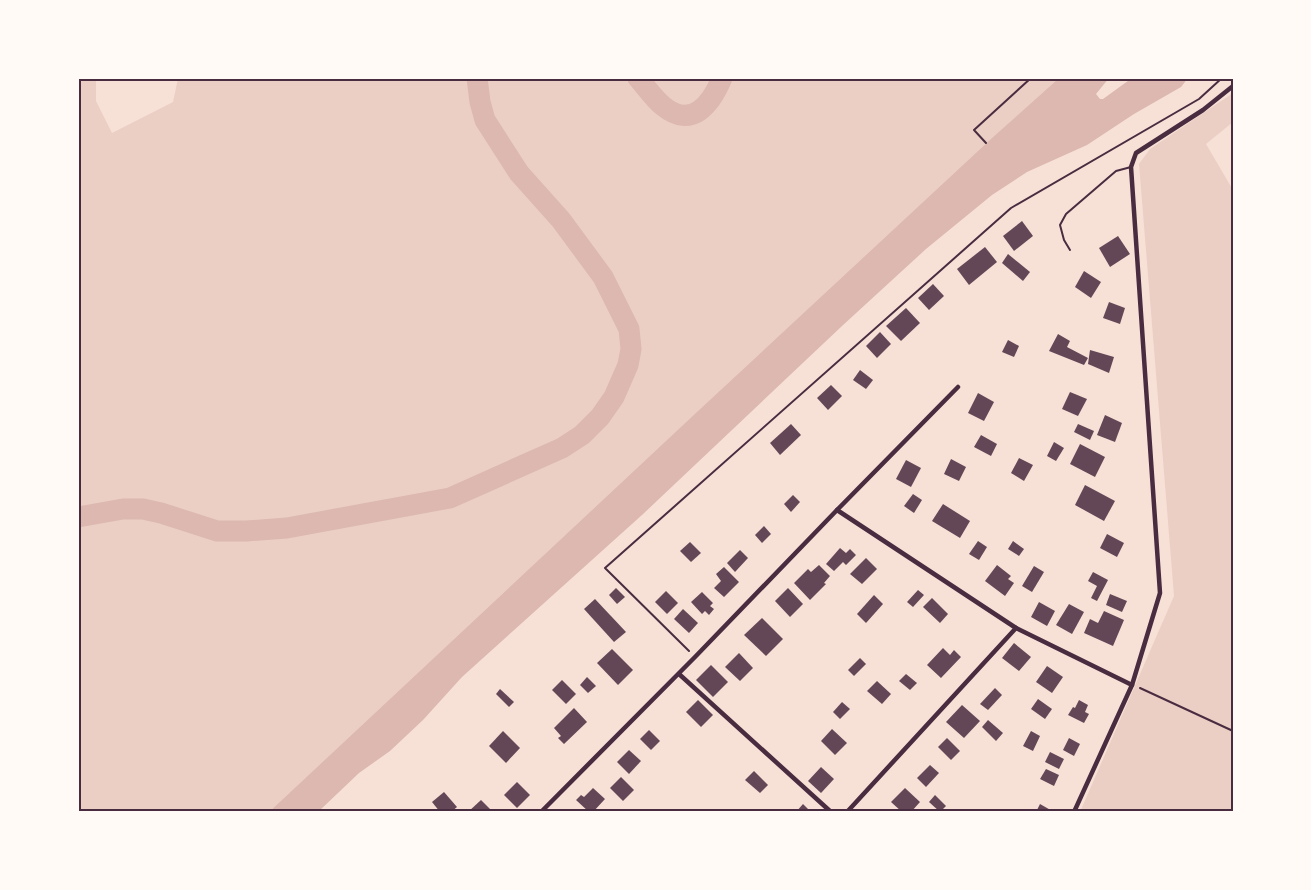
<svg xmlns="http://www.w3.org/2000/svg" width="1311" height="890" viewBox="0 0 1311 890" font-family="Lato,sans-serif">
  <style>
    .green { fill: #ebcfc5 }
    .water { fill: #dcb8b0 }
    .lines { fill: none; stroke-linecap: round; stroke-linejoin: round }
    .river { stroke: #dcb8b0; stroke-width: 21 }
    .building { fill: #644757 }
    .path { stroke: #4a2c40; stroke-width: 2 }
    .service { stroke: #4a2c40; stroke-width: 2 }
    .minor { stroke: #4a2c40; stroke-width: 4.5 }
    .neatline { fill: none; stroke: #4a2c40; stroke-width: 2 }
  </style>
  <rect width="100%" height="100%" fill="#f7e1d7"/>
  <g class="green">
    <path d="M78 78H96V101L112 133 173 102 178 78H1059L993 137 699 410 269 812H78Z"/>
    <path d="M1233 93V122L1206 144 1233 190V812H1080L1174 596 1139 164 1150 149Z"/>
  </g>
  <path class="water" d="M1059 78H1109L1096 94 1100 99H1103L1132 78H1188L1181 87 1134 114 1087 145 1027 172 992 195 926 249 842 326 642 515 462 677 423 720 390 751 359 773 318 812H269L699 410 993 137Z"/>
  <g class="lines">
    <g class="river">
      <path d="M638 78C646 87 654 99 663 106 692 130 711 104 722 78"/>
      <path d="M78 517 123 509H143L161 513 217 531H246L287 528 450 498 562 448 582 435 600 417 614 397 628 365 631 349 629 329 603 277 561 220 519 173 485 120 480 102 477 78"/>
    </g>
  </g>
  <g class="building">
    <path d="M1022 221 1033 236 1014 251 1003 236Z"/>
    <path d="M1118 236 1130 254 1110 267 1099 248Z"/>
    <path d="M985 247 997 262 969 285 957 269Z"/>
    <path d="M1008 254 1030 272 1023 281 1002 263Z"/>
    <path d="M1084 271 1101 282 1091 298 1075 287Z"/>
    <path d="M933 284 944 296 929 310 918 298Z"/>
    <path d="M1109 302 1125 308 1120 324 1103 318Z"/>
    <path d="M906 308 920 323 901 341 886 326Z"/>
    <path d="M880 332 891 344 877 358 866 346Z"/>
    <path d="M1058 334 1070 341 1067 347 1088 358 1084 365 1049 351Z"/>
    <path d="M1008 340 1019 346 1014 357 1002 352Z"/>
    <path d="M1090 350 1114 357 1109 373 1088 364Z"/>
    <path d="M860 370 873 380 866 389 853 380Z"/>
    <path d="M831 385 842 396 828 410 817 398Z"/>
    <path d="M1070 392 1087 399 1078 416 1062 409Z"/>
    <path d="M978 393 994 402 984 421 968 413Z"/>
    <path d="M1105 415 1122 423 1115 442 1097 435Z"/>
    <path d="M791 424 801 435 780 455 770 443Z"/>
    <path d="M1078 424 1094 431 1090 440 1074 432Z"/>
    <path d="M981 435 997 444 991 456 974 447Z"/>
    <path d="M1054 442 1064 448 1056 461 1047 456Z"/>
    <path d="M1080 444 1105 457 1095 477 1070 464Z"/>
    <path d="M1019 458 1033 465 1024 481 1011 473Z"/>
    <path d="M951 459 966 467 959 481 944 474Z"/>
    <path d="M906 460 921 468 911 487 896 479Z"/>
    <path d="M1085 485 1115 501 1104 521 1075 505Z"/>
    <path d="M913 494 922 500 914 513 904 506Z"/>
    <path d="M793 495 800 502 791 512 784 504Z"/>
    <path d="M943 504 970 521 960 538 932 521Z"/>
    <path d="M764 526 771 534 762 543 755 535Z"/>
    <path d="M1107 534 1124 543 1117 557 1100 548Z"/>
    <path d="M978 541 987 547 979 560 969 554Z"/>
    <path d="M1013 541 1024 549 1019 556 1008 549Z"/>
    <path d="M690 542 701 553 691 562 680 551Z"/>
    <path d="M840 548 846 553 850 549 856 555 846 565 843 562 834 571 826 564Z"/>
    <path d="M740 550 748 558 735 572 727 563Z"/>
    <path d="M866 558 877 569 862 584 850 574Z"/>
    <path d="M819 565 830 576 824 583 826 584 810 600 794 583 808 569 811 572Z"/>
    <path d="M997 565 1011 576 1008 579 1014 583 1005 596 985 581Z"/>
    <path d="M1034 566 1044 572 1032 592 1022 586Z"/>
    <path d="M724 567 739 582 724 597 714 588 721 581 716 574Z"/>
    <path d="M1093 572 1108 580 1097 601 1091 598 1097 586 1088 581Z"/>
    <path d="M616 588 625 597 617 604 609 595Z"/>
    <path d="M788 588 803 604 790 617 775 601Z"/>
    <path d="M918 590 924 595 913 607 907 602Z"/>
    <path d="M666 591 678 603 667 614 655 602Z"/>
    <path d="M702 592 713 603 710 606 714 609 709 615 705 611 702 614 691 602Z"/>
    <path d="M1110 594 1127 601 1122 612 1106 605Z"/>
    <path d="M874 595 883 604 866 623 857 614Z"/>
    <path d="M932 598 948 614 940 623 923 607Z"/>
    <path d="M595 599 626 632 614 642 584 609Z"/>
    <path d="M1039 602 1055 611 1047 626 1031 617Z"/>
    <path d="M1069 604 1084 612 1072 634 1056 625Z"/>
    <path d="M683 609 698 623 689 633 674 619Z"/>
    <path d="M1104 611 1124 620 1113 646 1084 633 1090 619 1098 623Z"/>
    <path d="M762 618 783 639 766 656 744 635Z"/>
    <path d="M1014 643 1031 657 1019 671 1002 658Z"/>
    <path d="M943 648 950 655 954 650 961 657 941 678 927 665Z"/>
    <path d="M612 649 633 670 618 685 597 663Z"/>
    <path d="M739 653 753 668 740 681 725 667Z"/>
    <path d="M860 658 866 664 854 676 848 670Z"/>
    <path d="M711 665 728 682 713 697 696 680Z"/>
    <path d="M1047 666 1063 677 1052 693 1036 682Z"/>
    <path d="M906 674 917 683 910 690 899 681Z"/>
    <path d="M587 677 596 686 588 693 580 685Z"/>
    <path d="M562 680 576 694 566 704 552 690Z"/>
    <path d="M877 681 891 694 882 704 867 691Z"/>
    <path d="M995 688 1002 695 988 710 980 704Z"/>
    <path d="M500 689 514 702 509 707 496 694Z"/>
    <path d="M1038 699 1052 709 1045 719 1031 709Z"/>
    <path d="M698 700 713 715 701 727 686 712Z"/>
    <path d="M1079 700 1088 705 1085 712 1089 714 1084 723 1068 715 1073 707 1075 708Z"/>
    <path d="M842 702 850 709 840 719 833 712Z"/>
    <path d="M962 705 980 721 964 738 946 722Z"/>
    <path d="M574 708 587 722 564 744 558 738 561 736 554 728Z"/>
    <path d="M988 720 1003 733 996 741 982 727Z"/>
    <path d="M832 729 847 743 835 755 821 741Z"/>
    <path d="M649 730 660 741 651 750 640 739Z"/>
    <path d="M503 731 520 748 506 763 489 746Z"/>
    <path d="M1031 731 1040 736 1033 751 1023 746Z"/>
    <path d="M947 738 960 751 951 760 938 747Z"/>
    <path d="M1069 738 1080 744 1074 756 1063 750Z"/>
    <path d="M629 750 641 761 629 774 617 762Z"/>
    <path d="M1050 752 1064 759 1059 769 1045 762Z"/>
    <path d="M930 765 939 773 926 787 917 778Z"/>
    <path d="M821 767 834 779 821 793 808 781Z"/>
    <path d="M1046 769 1059 775 1054 786 1040 779Z"/>
    <path d="M754 771 768 785 760 793 745 780Z"/>
    <path d="M621 777 634 790 623 801 610 788Z"/>
    <path d="M517 782 530 795 517 808 504 795Z"/>
    <path d="M593 788 605 799 593 812H589L576 800 581 795 584 797Z"/>
    <path d="M905 788 920 802 911 812H902L891 802Z"/>
    <path d="M444 792 457 807 451 812H440L432 802Z"/>
    <path d="M935 795 946 806 940 812 929 802Z"/>
    <path d="M481 800 493 812H468Z"/>
    <path d="M803 804 811 812H796Z"/>
    <path d="M1040 804 1054 812H1036Z"/>
  </g>
  <g class="lines">
    <g class="path">
      <path d="M986 143 974 130 1031 78"/>
      <path d="M689 651 605 568 1011 208 1199 99 1222 78"/>
      <path d="M1140 688 1233 731"/>
    </g>
    <path class="service" d="M1070 250 1064 240 1060 225 1066 214 1116 171 1131 167"/>
    <g class="minor">
      <path d="M958 387 837 510 1016 628 1132 685"/>
      <path d="M679 674 831 812"/>
      <path d="M541 812 695 657 837 510"/>
      <path d="M847 812 1016 628"/>
      <path d="M1074 812 1132 685 1160 593 1131 167 1136 153 1203 110 1233 86"/>
    </g>
  </g>
  <rect width="1311" height="890" fill="none" stroke="#fffaf5" stroke-width="159"/>
  <rect x="80" y="80" width="1152" height="730" class="neatline"/>
</svg>
